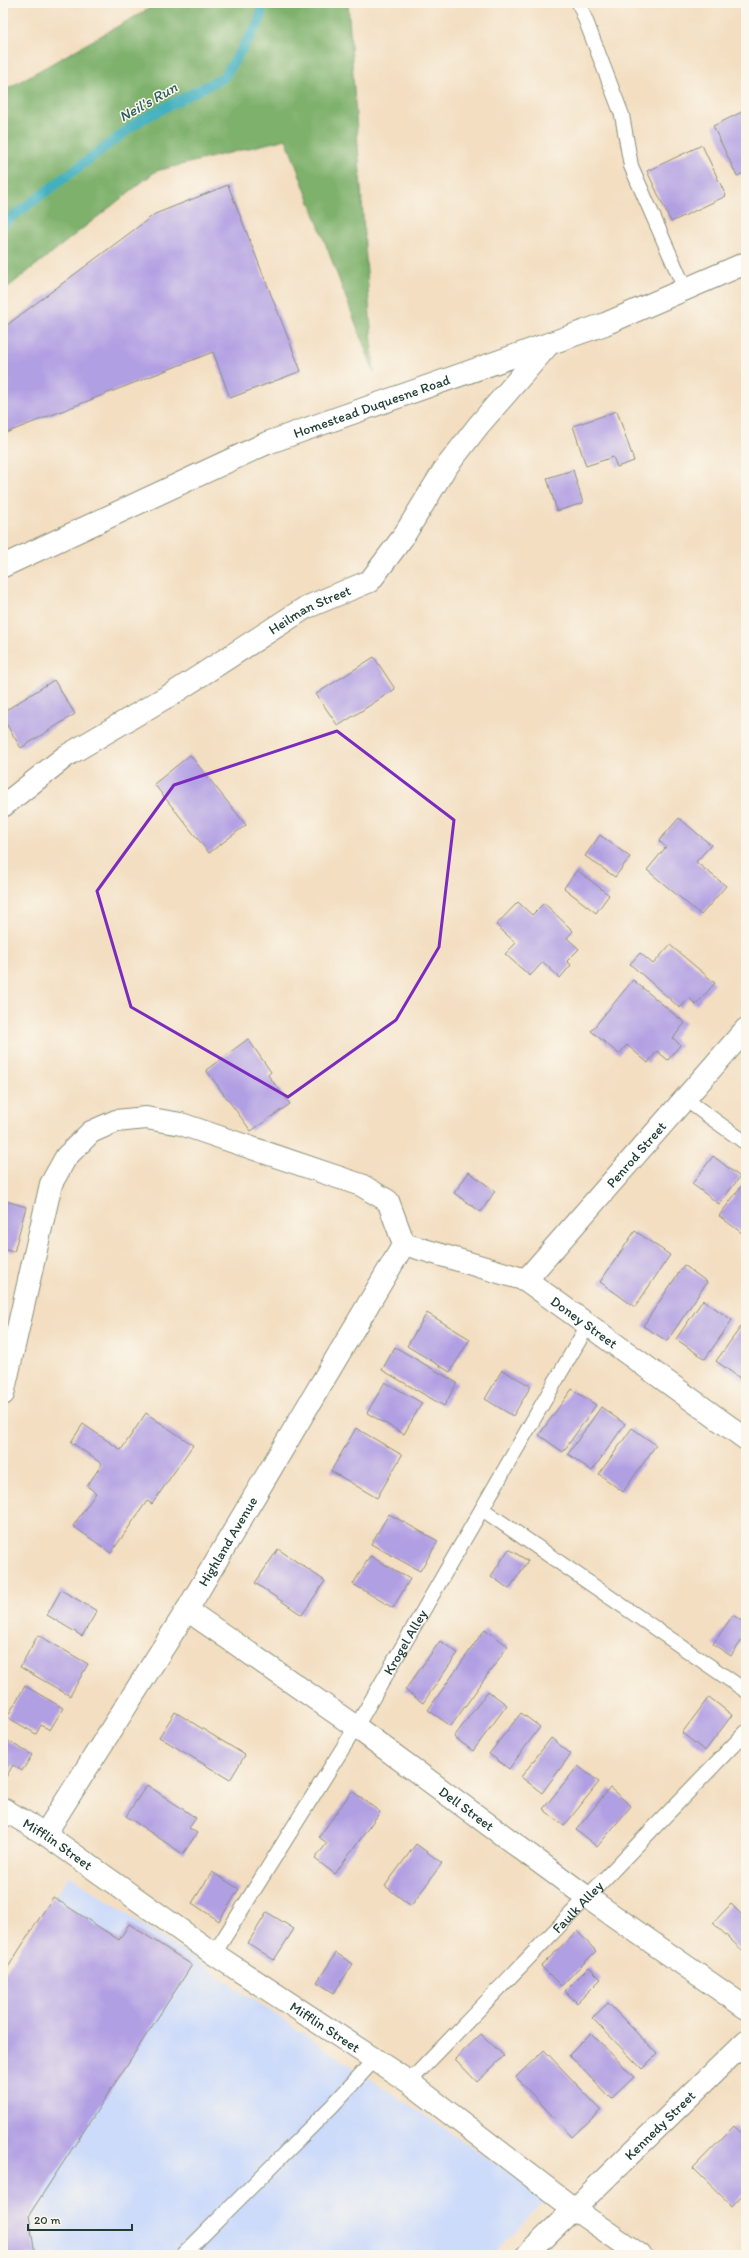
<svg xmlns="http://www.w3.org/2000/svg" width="749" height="2258" viewBox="0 0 749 2258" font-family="Itim,sans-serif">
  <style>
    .built { fill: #cddbfa }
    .forest { fill: #7eb16c; stroke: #4e7750 }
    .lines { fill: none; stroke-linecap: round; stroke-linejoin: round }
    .stream { stroke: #42b0bf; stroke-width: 10 }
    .building { fill: #b19fe3 }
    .service-casing { stroke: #898e7a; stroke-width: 16 }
    .minor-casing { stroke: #898e7a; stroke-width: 24 }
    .tertiary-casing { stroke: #898e7a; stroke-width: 24 }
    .service { stroke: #fff; stroke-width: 14 }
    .minor { stroke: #fff; stroke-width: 22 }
    .tertiary { stroke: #fff; stroke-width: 22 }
    .marked { fill: none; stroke: #7b2cbf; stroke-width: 3; stroke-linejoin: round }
    .labels { text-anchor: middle; stroke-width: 3; stroke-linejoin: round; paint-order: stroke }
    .street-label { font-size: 14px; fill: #1f3d34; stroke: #fbf7ec }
    .water-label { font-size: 15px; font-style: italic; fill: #2a605e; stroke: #fbf7ec }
  </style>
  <rect width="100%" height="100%" fill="#fbf7ec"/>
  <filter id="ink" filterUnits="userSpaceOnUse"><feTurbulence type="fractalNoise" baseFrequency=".025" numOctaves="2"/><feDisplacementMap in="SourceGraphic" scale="8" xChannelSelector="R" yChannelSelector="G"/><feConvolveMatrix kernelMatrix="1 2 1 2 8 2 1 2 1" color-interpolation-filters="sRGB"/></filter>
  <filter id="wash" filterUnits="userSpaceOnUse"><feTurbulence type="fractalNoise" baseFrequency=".012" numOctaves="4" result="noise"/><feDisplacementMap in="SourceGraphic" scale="16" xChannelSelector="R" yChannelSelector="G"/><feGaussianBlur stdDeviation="0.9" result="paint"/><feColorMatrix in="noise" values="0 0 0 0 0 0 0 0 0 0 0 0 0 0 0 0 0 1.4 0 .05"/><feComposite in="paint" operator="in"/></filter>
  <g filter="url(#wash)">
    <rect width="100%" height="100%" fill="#f3dec1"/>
    <path class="built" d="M69 1875 547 2198 493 2255H3V1975Z"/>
    <path class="forest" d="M159 3H348L374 372 286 139 156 171 3 291V91Z"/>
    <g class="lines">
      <path class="stream" d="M3 224 141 120 224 77 259 22 263 3"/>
    </g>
    <g id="blocks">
      <g class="building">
        <path d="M746 110V172L737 176 713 126Z"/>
        <path d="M702 145 726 196 671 222 647 171Z"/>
        <path d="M228 185 301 371 230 398 213 352 3 434V328L155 214Z"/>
        <path d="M617 411 634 461 617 467 613 457 586 466 573 426Z"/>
        <path d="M573 470 583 503 557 511 547 478Z"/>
        <path d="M374 657 395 689 338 726 316 694Z"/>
        <path d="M54 680 75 714 21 748 3 719V712Z"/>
        <path d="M190 755 246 825 209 853 154 784Z"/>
        <path d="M679 818 711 845 696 862 726 886 701 915 647 870 666 847 659 841Z"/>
        <path d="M600 835 630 857 615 877 585 856Z"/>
        <path d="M577 870 609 895 596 913 564 888Z"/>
        <path d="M518 902 532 915 544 903 573 931 567 938 579 949 567 961 571 965 560 978 543 962 530 976 505 954 516 943 496 925Z"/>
        <path d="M670 945 715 983 696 1005 689 998 680 1008 630 964 640 953 653 964Z"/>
        <path d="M633 980 685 1023 673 1038 680 1045 668 1060 657 1051 648 1063 627 1045 619 1054 591 1031Z"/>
        <path d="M248 1039 271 1072 268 1075 290 1104 251 1131 206 1070Z"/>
        <path d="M713 1156 740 1177 719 1204 692 1184Z"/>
        <path d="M469 1172 495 1191 481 1212 454 1193Z"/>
        <path d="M742 1185 746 1187V1236L719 1216Z"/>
        <path d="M3 1200 26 1207 14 1252 3 1249Z"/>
        <path d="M635 1231 670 1255 635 1307 600 1282Z"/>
        <path d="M684 1265 707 1282 667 1341 643 1326Z"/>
        <path d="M703 1300 732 1320 705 1359 676 1339Z"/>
        <path d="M427 1313 470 1339 450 1372 407 1346Z"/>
        <path d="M743 1324 746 1326V1379L744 1381 716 1361Z"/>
        <path d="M395 1347 457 1383 444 1406 382 1370Z"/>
        <path d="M502 1370 531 1386 513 1416 485 1399Z"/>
        <path d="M385 1382 422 1403 404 1434 367 1413Z"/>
        <path d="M572 1389 596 1405 563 1452 539 1435Z"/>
        <path d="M601 1407 625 1424 592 1471 568 1454Z"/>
        <path d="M146 1413 193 1445 152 1504 147 1501 111 1553 73 1526 96 1493 87 1486 102 1464 71 1442 83 1424 121 1450Z"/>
        <path d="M356 1428 402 1455 377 1498 331 1471Z"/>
        <path d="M632 1428 656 1445 623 1492 599 1474Z"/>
        <path d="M389 1514 438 1541 420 1571 371 1544Z"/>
        <path d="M278 1549 325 1581 302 1615 255 1583Z"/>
        <path d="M509 1549 528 1561 509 1589 491 1576Z"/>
        <path d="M370 1556 410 1579 393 1608 353 1584Z"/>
        <path d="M61 1590 97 1611 82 1636 47 1615Z"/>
        <path d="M733 1615 746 1624V1634L731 1656 713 1644Z"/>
        <path d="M485 1629 508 1646 451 1726 428 1710Z"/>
        <path d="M38 1635 88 1664 70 1696 20 1667Z"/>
        <path d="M440 1641 458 1653 423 1703 405 1690Z"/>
        <path d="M25 1686 63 1708 50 1730 41 1725 36 1734 7 1717Z"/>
        <path d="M488 1691 507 1705 473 1751 454 1737Z"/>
        <path d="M709 1697 732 1715 705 1751 682 1733Z"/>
        <path d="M175 1712 245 1755 230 1780 159 1737Z"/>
        <path d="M521 1713 540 1727 509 1769 489 1754Z"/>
        <path d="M3 1738 32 1755 22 1771 13 1765 6 1777 3 1775Z"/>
        <path d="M551 1738 571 1754 542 1793 521 1777Z"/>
        <path d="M578 1766 599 1782 564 1826 543 1809Z"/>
        <path d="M147 1785 196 1818 189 1828 197 1833 183 1854 126 1816Z"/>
        <path d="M610 1788 631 1806 597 1847 576 1830Z"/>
        <path d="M352 1791 380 1812 335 1874 315 1859 327 1843 319 1837Z"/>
        <path d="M416 1844 442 1863 411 1906 385 1886Z"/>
        <path d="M212 1872 239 1889 219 1921 192 1903Z"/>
        <path d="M53 1897 119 1940 129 1924 192 1965 29 2215 35 2255H3V1975Z"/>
        <path d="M731 1904 746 1919V1954L713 1923Z"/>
        <path d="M267 1912 294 1929 274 1960 248 1943Z"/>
        <path d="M577 1931 596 1951 561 1986 541 1966Z"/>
        <path d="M336 1953 353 1964 334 1993 317 1982Z"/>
        <path d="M589 1967 601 1979 577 2003 565 1991Z"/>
        <path d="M608 2003 657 2054 642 2069 592 2018Z"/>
        <path d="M591 2033 634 2077 611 2099 569 2055Z"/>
        <path d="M481 2034 504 2056 477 2082 455 2059Z"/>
        <path d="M544 2050 601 2110 572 2137 516 2077Z"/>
        <path d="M734 2126 746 2137V2191L732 2206 693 2168Z"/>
      </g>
    </g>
  </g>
  <g filter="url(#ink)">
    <use href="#blocks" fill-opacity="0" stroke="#898e7a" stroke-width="1"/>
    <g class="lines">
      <g class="service-casing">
        <g id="service">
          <path d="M579 3 622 115 631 166 685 289"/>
          <path d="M685 1099 746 1143"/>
          <path d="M482 1509 746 1691"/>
          <path id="s1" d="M214 1954 356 1727 588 1325"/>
          <path id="s2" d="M409 2082 746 1732"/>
          <path d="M183 2255 332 2106 375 2059"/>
        </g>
      </g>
      <g class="minor-casing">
        <g id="minor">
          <path id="s3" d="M3 806 66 756 175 692 305 608 370 581 403 537 444 470 478 426 549 344"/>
          <path id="s4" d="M404 1244 526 1280 746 1439"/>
          <path id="s5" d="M526 1280 746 1029"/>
          <path d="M3 1394 51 1184 66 1157 91 1132 116 1121 146 1118 181 1124 361 1185 388 1201 404 1244"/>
          <path id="s6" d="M187 1610 356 1727 588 1898 746 2008"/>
          <path id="s7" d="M3 1809 45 1834 214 1954 409 2082 574 2209 640 2255"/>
          <path id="s8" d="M45 1834 187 1610 404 1244"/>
          <path id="s9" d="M574 2209 746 2041"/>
        </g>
      </g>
      <g class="tertiary-casing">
        <g id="tertiary">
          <path id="s10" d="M3 566 267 443 605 324 746 263"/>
          <path d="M527 2255 574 2209"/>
        </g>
      </g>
      <use href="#service" class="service"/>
      <use href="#minor" class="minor"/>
      <use href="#tertiary" class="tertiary"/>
    </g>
  </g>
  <path class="marked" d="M337 731 454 820 439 947 396 1020 288 1097 131 1007 97 891 174 785Z"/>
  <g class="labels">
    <g class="street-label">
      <text dy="5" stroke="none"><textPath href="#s10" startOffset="402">Homestead Duquesne Road</textPath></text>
      <text dy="5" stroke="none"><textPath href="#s3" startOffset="365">Heilman Street</textPath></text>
      <text dy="5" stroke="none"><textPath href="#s5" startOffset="167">Penrod Street</textPath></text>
      <text dy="5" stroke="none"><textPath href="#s4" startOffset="199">Doney Street</textPath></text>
      <text dy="5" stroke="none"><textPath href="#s8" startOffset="345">Highland Avenue</textPath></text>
      <text dy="5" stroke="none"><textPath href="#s1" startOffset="366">Krogel Alley</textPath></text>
      <text dy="5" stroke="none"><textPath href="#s6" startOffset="343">Dell Street</textPath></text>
      <text dy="5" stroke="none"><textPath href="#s7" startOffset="65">Mifflin Street</textPath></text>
      <text dy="5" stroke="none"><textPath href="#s2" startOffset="243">Faulk Alley</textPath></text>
      <text dy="5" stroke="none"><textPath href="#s7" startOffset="389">Mifflin Street</textPath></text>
      <text dy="5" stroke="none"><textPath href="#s9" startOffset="120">Kennedy Street</textPath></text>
    </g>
    <g class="water-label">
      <text transform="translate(148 102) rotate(-30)" y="5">Neil's Run</text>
    </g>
  </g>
  <rect width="749" height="2258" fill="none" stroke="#fbf7ec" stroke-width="16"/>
  <path d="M28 2224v6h104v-6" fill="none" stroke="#1f3d34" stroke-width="2"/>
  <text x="34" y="2224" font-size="12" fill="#1f3d34" stroke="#fbf7ec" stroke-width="3" paint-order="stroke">20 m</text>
</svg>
